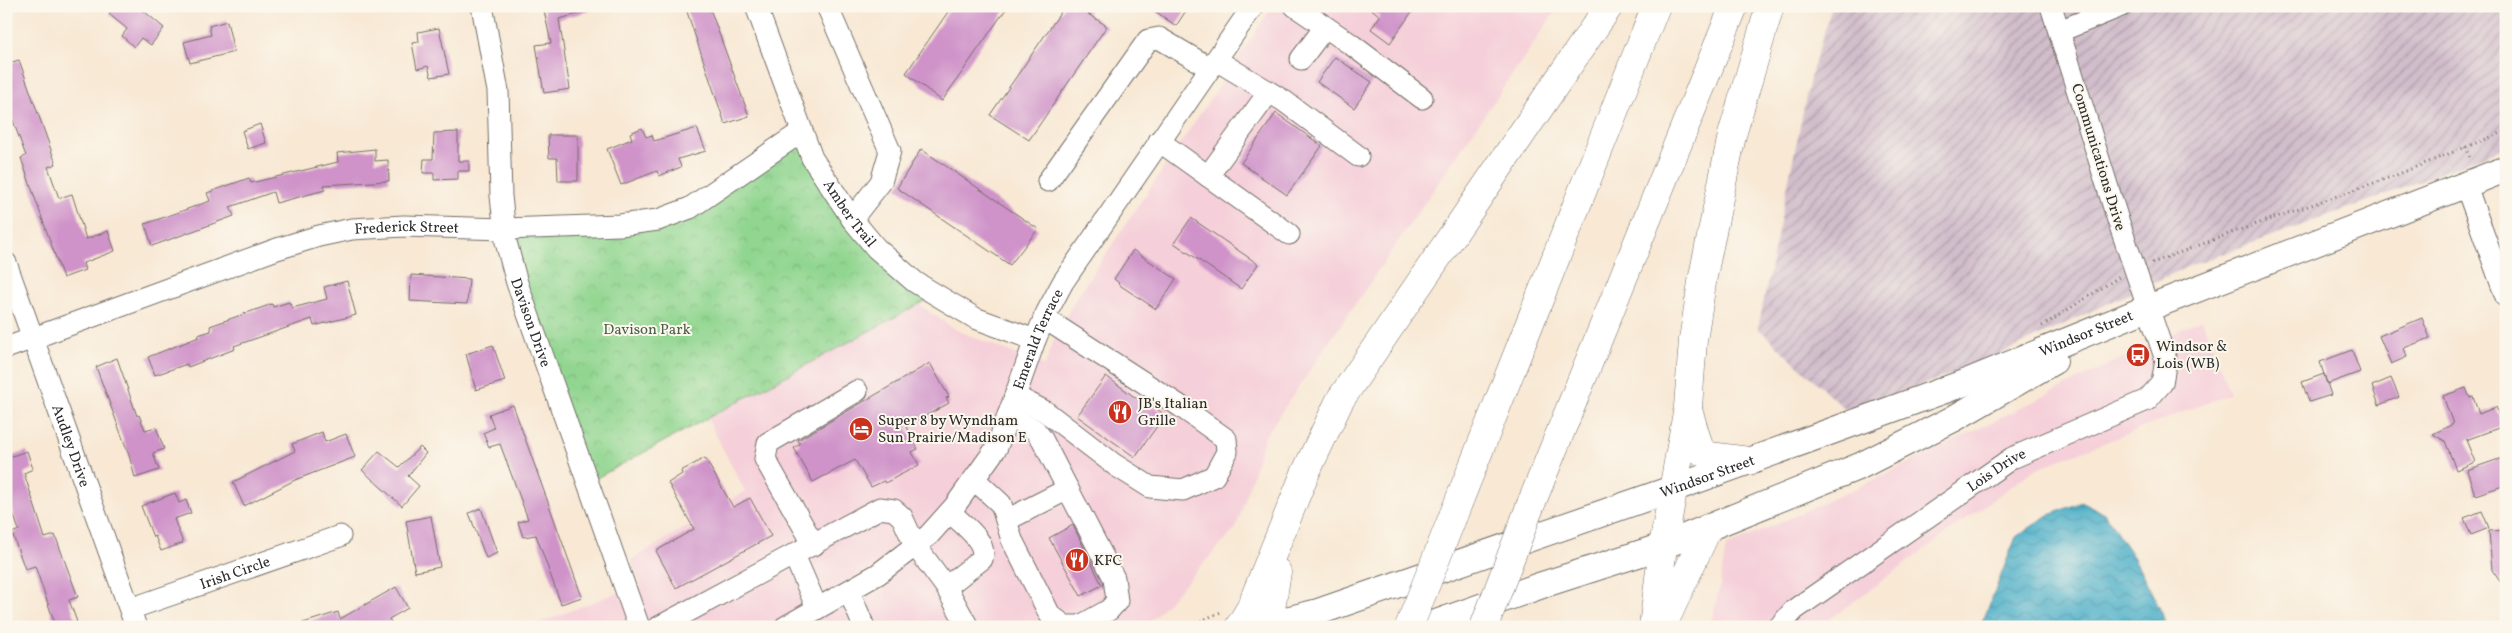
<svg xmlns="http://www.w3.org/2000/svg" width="2512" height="633" viewBox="0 0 2512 633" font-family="Vollkorn,serif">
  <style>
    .built { fill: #f5cfd9 }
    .industrial { fill: url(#industrial-furrows) }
    .park { fill: url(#park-crowns); stroke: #5e805e }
    .water { fill: url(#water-waves); stroke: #3a6c7a }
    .building { fill: #cf93c9 }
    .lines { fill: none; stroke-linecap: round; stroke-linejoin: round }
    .minor-casing { stroke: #736d66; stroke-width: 23 }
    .major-casing { stroke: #736d66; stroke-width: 28 }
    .highway-casing { stroke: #736d66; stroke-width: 29 }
    .path { stroke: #736d66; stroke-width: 3; stroke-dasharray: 1 4; stroke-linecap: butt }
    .minor { stroke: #fff; stroke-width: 21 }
    .major { stroke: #fff; stroke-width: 26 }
    .highway { stroke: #fff; stroke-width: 28 }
    .highway-bridge-casing { stroke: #736d66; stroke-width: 29; stroke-linecap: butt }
    .highway-bridge { stroke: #fff; stroke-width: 28 }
    .labels { text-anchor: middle; stroke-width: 4; stroke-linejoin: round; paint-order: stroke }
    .street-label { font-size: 15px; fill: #2b2b2b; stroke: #fbf7ec }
    .park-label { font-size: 15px; fill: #4a5e49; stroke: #fbf7ec }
    .poi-label { font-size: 15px; fill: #2b2b2b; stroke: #fbf7ec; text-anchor: start }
  </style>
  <defs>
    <pattern id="industrial-furrows" width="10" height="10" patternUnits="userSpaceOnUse" patternTransform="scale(1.25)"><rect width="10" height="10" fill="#d1bdcb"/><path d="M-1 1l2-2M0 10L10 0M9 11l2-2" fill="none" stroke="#aa9aa5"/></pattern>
    <pattern id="park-crowns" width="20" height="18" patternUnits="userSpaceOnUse" patternTransform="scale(1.25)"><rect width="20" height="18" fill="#91d690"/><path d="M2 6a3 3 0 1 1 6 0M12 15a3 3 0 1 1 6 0" fill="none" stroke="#7db87c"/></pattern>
    <pattern id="water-waves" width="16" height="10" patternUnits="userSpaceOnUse" patternTransform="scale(1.25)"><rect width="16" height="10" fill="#48aec8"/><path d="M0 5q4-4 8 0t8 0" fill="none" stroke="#3c8ea3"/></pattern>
  </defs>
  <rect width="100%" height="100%" fill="#fbf7ec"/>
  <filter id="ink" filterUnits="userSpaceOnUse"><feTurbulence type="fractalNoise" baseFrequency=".02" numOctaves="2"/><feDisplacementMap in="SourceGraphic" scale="10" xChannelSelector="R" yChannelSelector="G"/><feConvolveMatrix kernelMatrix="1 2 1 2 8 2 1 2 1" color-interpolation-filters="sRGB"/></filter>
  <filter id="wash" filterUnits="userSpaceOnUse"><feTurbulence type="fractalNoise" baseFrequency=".0096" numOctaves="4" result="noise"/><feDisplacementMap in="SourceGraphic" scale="20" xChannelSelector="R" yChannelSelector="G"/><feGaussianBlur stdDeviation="1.12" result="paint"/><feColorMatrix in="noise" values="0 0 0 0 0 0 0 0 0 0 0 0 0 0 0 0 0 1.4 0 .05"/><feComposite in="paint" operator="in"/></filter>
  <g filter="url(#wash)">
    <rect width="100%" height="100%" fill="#f8e8d4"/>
    <g class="built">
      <path d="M1273 6H1559L1265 436 1236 528 1145 627H529L611 595 641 586 631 560 745 491 707 418 918 304 956 330 1045 366 1052 344 1074 301Z"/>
      <path d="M2202 319 2230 394 2033 470 1819 627H1710L1720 585 1726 547 1874 480Z"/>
    </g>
    <path class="industrial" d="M1832 6H2506V147L2385 195 2189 266 1972 367 1847 411 1758 328 1810 78Z"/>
    <path class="park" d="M801 132 852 219 936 295 589 482 504 229 658 220Z"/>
    <path class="water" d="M2082 502 2104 513 2134 558 2162 613 2166 627H1978L1985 616 2016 537 2047 516Z"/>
    <g id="blocks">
      <g class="building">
        <path d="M116 6H138L164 28 151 45 141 38 134 47 122 36 127 29 109 14Z"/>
        <path d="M543 6H589V11L559 19 570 89 544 93 536 45 551 43Z"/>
        <path d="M685 6H709L749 116 725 124Z"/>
        <path d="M952 6H1008L942 101 906 73Z"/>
        <path d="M1065 6H1082L1089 11 1088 14 1107 26 1029 140 990 115Z"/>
        <path d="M1148 6H1189L1176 26Z"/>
        <path d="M1368 6H1416L1390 43 1371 29 1380 16Z"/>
        <path d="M227 21 234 52 190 63 184 42 211 35 209 26Z"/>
        <path d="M439 28 449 74 431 77 428 66 417 69 412 43 419 42 418 32Z"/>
        <path d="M1335 57 1372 82 1354 108 1317 82Z"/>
        <path d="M19 60 56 164 48 167 59 198 72 194 86 239 108 231 115 251 83 263 85 270 63 278 21 158 26 156 9 110 6 111V64Z"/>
        <path d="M1276 113 1322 146 1287 195 1241 163Z"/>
        <path d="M260 124 266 143 248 149 242 131Z"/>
        <path d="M642 128 646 137 652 135 654 141 697 128 706 151 678 159 681 167 659 176 657 171 621 185 607 149 632 139 630 133Z"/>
        <path d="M458 132V161H469V171H458V179L434 180V173H423L424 159H433L434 133Z"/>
        <path d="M548 135H578V181H558L557 158H549Z"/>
        <path d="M375 149V161L388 160 389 181 324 185 325 190 276 203 273 192 230 207 234 216 152 246 145 224 210 201 207 193 249 178 251 183 338 162 337 153Z"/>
        <path d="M921 149 1038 229 1010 265 897 188Z"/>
        <path d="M1191 218 1258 264 1241 289 1174 243Z"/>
        <path d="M1133 250 1176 279 1156 309 1118 284 1119 283 1114 279Z"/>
        <path d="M411 275 469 279 467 304 410 301Z"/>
        <path d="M347 281 356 315 314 326 312 319 234 346 235 349 188 367 187 364 155 375 148 357 199 337 198 335 211 331 210 326 272 304 273 307 289 302 292 308 327 299 324 287Z"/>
        <path d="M2422 318 2430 338 2404 348 2407 357 2391 364 2379 336Z"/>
        <path d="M493 345 505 381 476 390 466 354Z"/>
        <path d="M2352 350 2360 372 2327 384 2320 362Z"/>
        <path d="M117 358 137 416 139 415 145 430 156 427 164 449 153 453 159 470 135 478 129 455 96 367Z"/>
        <path d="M930 363 949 397 946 398 949 403 906 427 918 449 912 452 919 465 885 483 884 481 871 487 855 460 813 482 794 448 800 444 798 440Z"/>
        <path d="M2324 374 2331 395 2309 402 2302 382Z"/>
        <path d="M1106 376 1151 409 1153 406 1165 415 1135 457 1077 416Z"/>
        <path d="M2391 378 2399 397 2379 405 2372 386Z"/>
        <path d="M2466 388 2470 398 2473 397 2479 414 2496 407 2504 426 2466 440 2475 462 2456 470 2445 441 2433 434 2453 424 2443 396Z"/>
        <path d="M513 405 582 597 561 604 536 535 523 537 518 522 528 519 500 444 489 447 483 433 494 428 489 414Z"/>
        <path d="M322 432 325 442 346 434 355 457 295 480 244 506 233 482 295 451 292 444Z"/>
        <path d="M420 447 426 453 408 476 419 486 402 506 362 470 379 451 399 467Z"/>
        <path d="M27 451 33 469 24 473 45 538 55 535 78 597 69 600 77 622 62 627H56L35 566 25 569 12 533 19 530 6 494V458Z"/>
        <path d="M705 458 733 507 750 498 771 536 676 588 656 551 694 529 668 483 682 474 681 471Z"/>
        <path d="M2502 458 2506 466V485L2475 495 2467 470Z"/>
        <path d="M175 493 179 503 186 500 191 513 174 519 183 543 161 551 155 536 153 537 141 506Z"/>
        <path d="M481 508 497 553 486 558 469 513Z"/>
        <path d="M2482 511 2489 528 2471 535 2464 518Z"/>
        <path d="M431 516 440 567 415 572 406 521Z"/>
        <path d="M1073 525 1102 585 1081 596 1049 538Z"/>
        <path d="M2506 530V590L2492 570 2489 531Z"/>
        <path d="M396 587 408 608 389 619 394 627H301L300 624 338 612 340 619Z"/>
      </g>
    </g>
  </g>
  <g filter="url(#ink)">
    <use href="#blocks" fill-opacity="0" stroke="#736d66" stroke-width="1"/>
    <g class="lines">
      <g class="minor-casing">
        <g id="minor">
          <path id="s1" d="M482 6 498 91 501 196 506 242 517 283 639 627"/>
          <path id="s2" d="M756 6 812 158 852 219 876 248 915 282 975 318 1035 340"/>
          <path d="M827 6 890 151 881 182 852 219"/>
          <path d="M1295 6 1352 45 1422 98"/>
          <path d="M2060 31 2121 6"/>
          <path d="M1301 59 1325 27"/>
          <path d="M1216 60 1284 101 1358 156"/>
          <path d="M1159 141 1289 234"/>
          <path d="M1208 176 1269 92"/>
          <path d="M1048 181 1148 40 1159 38 1210 68"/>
          <path d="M2466 186 2506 297"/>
          <path id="s3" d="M6 263 136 627"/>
          <path id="s4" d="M6 348 277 249 319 236 352 229 404 226 504 229 620 225 658 220 690 208 801 132"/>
          <path d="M1015 396 1046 412 1115 465 1150 487 1183 490 1214 476 1227 452 1226 439 1180 406 1044 318"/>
          <path d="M974 479 1001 504 1012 540 1050 615 1065 626H1080L1109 610 1117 601 1114 578 1042 439 1035 430 1008 415"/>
          <path d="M1007 520 1068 489"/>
          <path d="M814 545 765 459 768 443 857 391"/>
          <path d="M794 555 817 608"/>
          <path d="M946 587 982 559C988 541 962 524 950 512"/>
          <path d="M849 591 864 627"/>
          <path id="s5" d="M130 609 340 536"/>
          <path d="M659 627 880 508 894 510 902 517 915 545 946 587 968 627"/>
          <path id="s6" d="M785 627 878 574 929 535 954 507 997 447 1035 340 1047 312 1063 282 1253 6"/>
          <path id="s7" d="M1779 627 1794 610 2012 458 2147 400 2162 383 2166 360 2117 217 2051 6"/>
        </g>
      </g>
      <g class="major-casing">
        <g id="major">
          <path id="s8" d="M1258 627 1318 612 1675 488 1964 383 2148 308 2506 169"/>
          <path d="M1425 627 1542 585 1663 546 1860 466 1953 419 2054 361"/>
        </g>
      </g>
      <g class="highway-casing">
        <g id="highway">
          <path d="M1689 413 1700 450 1709 456 1749 461"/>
          <path d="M1531 504 1734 6"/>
          <path d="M1453 516 1656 6"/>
          <path d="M1239 627 1250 609 1304 476 1340 400 1609 6"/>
          <path d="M1268 627 1277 572"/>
          <path d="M1653 627 1663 546 1688 407 1693 340 1703 276 1732 135 1770 6"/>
          <path d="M1662 627 1708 528"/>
        </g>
      </g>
      <g class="path">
        <path d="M2465 147 2471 160"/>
        <path d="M2152 263 2231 233 2391 177 2506 131"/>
        <path d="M2042 326 2119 277"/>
        <path d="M1187 627 1223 611"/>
      </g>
      <use href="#minor" class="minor"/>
      <use href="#major" class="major"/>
      <use href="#highway" class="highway"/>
      <g class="highway-bridge-casing">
        <g id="highway-bridge">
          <path d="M1409 627 1453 516"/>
          <path d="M1484 627 1531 504"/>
        </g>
      </g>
      <use href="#highway-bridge" class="highway-bridge"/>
    </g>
  </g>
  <defs>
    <g id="bus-disc" transform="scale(1.25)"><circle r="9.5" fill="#c8321e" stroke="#fbf7ec"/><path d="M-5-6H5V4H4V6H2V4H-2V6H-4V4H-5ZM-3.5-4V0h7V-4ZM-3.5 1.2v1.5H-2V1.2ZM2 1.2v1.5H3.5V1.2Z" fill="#fff"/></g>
    <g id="restaurant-disc" transform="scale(1.25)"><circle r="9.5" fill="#c8321e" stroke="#fbf7ec"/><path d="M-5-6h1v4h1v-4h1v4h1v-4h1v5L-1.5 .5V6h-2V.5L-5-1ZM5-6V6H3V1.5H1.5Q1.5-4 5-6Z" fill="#fff"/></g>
    <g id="hotel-disc" transform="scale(1.25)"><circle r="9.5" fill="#c8321e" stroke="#fbf7ec"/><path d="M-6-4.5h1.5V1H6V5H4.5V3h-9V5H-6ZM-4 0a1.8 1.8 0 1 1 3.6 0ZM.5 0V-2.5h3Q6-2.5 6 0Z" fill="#fff"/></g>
  </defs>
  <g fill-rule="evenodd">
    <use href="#bus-disc" x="2138" y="355"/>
    <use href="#restaurant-disc" x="1120" y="412"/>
    <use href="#hotel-disc" x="861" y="429"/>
    <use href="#restaurant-disc" x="1077" y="560"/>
  </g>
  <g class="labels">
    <g class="street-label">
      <text transform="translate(2099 157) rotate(73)" y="5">Communications Drive</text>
      <text dy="5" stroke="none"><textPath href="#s2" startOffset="229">Amber Trail</textPath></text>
      <text dy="5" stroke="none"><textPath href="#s4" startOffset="421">Frederick Street</textPath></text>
      <text dy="5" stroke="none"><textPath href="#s1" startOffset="322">Davison Drive</textPath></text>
      <text dy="5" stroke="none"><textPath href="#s8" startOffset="879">Windsor Street</textPath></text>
      <text dy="5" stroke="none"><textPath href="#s6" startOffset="398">Emerald Terrace</textPath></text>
      <text dy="5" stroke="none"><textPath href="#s3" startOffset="194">Audley Drive</textPath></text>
      <text dy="5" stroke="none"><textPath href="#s7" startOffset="269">Lois Drive</textPath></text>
      <text dy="5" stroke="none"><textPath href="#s8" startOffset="474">Windsor Street</textPath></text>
      <text dy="5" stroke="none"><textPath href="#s5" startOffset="111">Irish Circle</textPath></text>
    </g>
    <g class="park-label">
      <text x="647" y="334">Davison Park</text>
    </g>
    <g class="poi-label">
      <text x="2156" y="351">Windsor &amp;<tspan x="2156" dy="17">Lois (WB)</tspan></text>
      <text x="1138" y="408">JB's Italian<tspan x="1138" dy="17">Grille</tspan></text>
      <text x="878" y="425">Super 8 by Wyndham<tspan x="878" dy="17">Sun Prairie/Madison E</tspan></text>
      <text x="1094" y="565">KFC</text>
    </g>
  </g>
  <rect width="2512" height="633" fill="none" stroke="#fbf7ec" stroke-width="25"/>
</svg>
